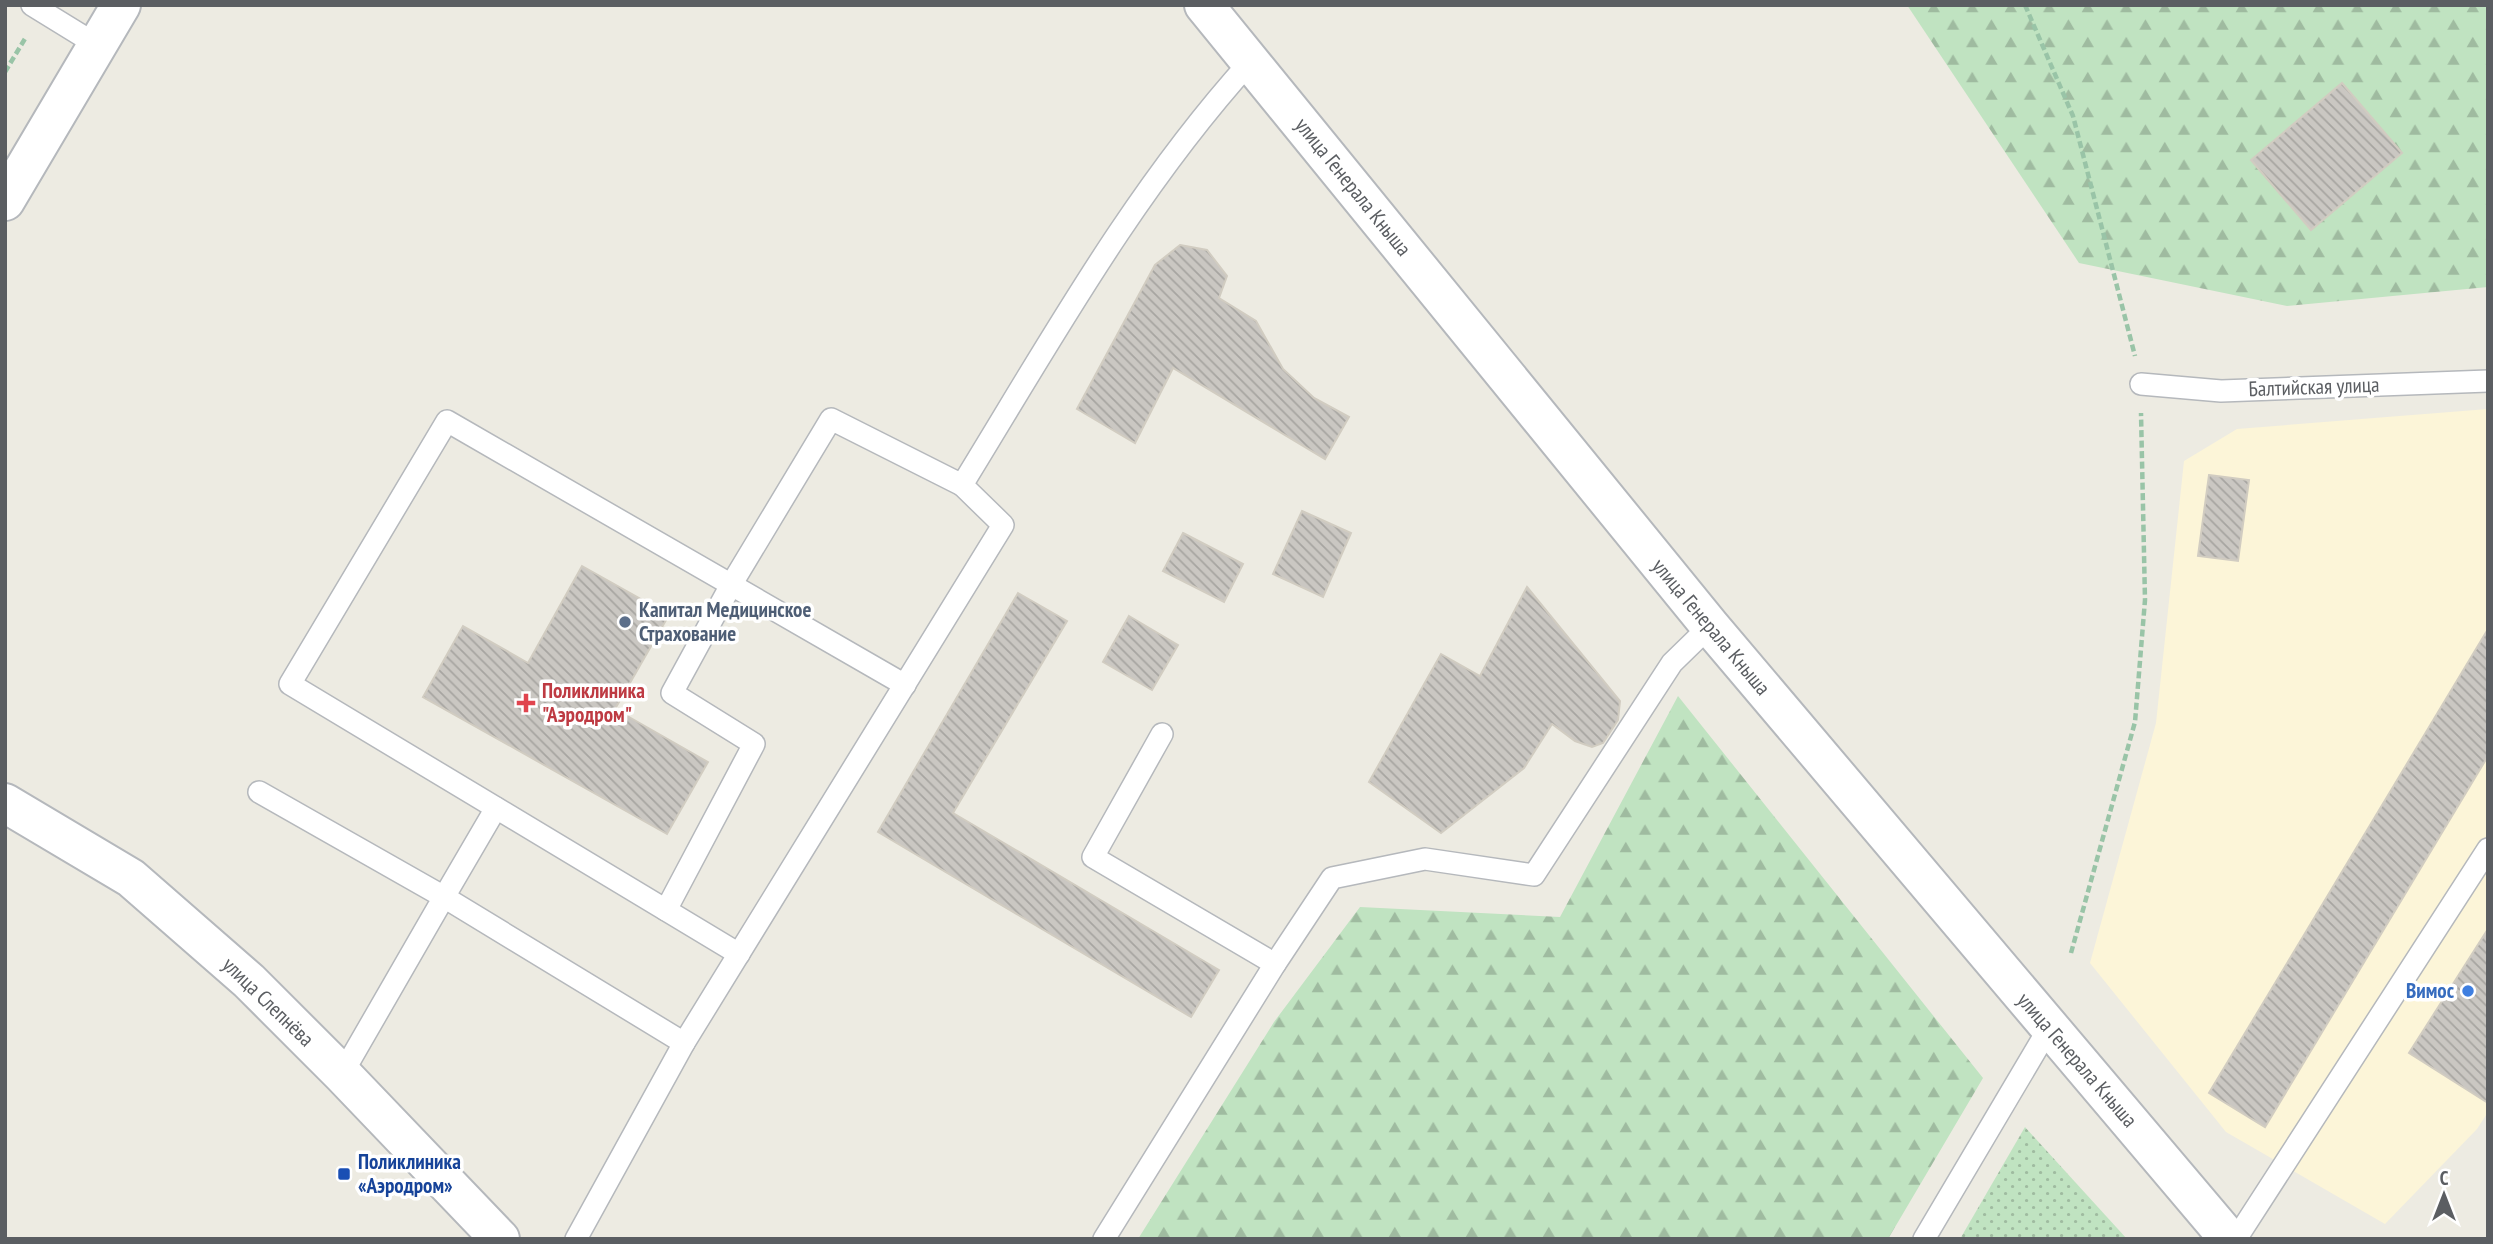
<svg xmlns="http://www.w3.org/2000/svg" width="2493" height="1244" viewBox="0 0 2493 1244" font-family="'PT Sans Narrow',sans-serif">
  <style>
    .commercial { fill: #fcf5d8 }
    .grass { fill: url(#grass-dots) }
    .forest { fill: url(#forest-firs) }
    .building { fill: url(#building-back-hatch); stroke: #d1ccc1; stroke-width: 2 }
    .lines { fill: none; stroke-linecap: round; stroke-linejoin: round }
    .service-casing { stroke: #b5b8bc; stroke-width: 24 }
    .minor-casing { stroke: #b5b8bc; stroke-width: 42 }
    .tertiary-casing { stroke: #b5b8bc; stroke-width: 42 }
    .path { stroke: #99c4a7; stroke-width: 4.5; stroke-dasharray: 7 3.5; stroke-linecap: butt }
    .service { stroke: #fff; stroke-width: 21 }
    .minor { stroke: #fff; stroke-width: 38 }
    .tertiary { stroke: #fff; stroke-width: 38 }
    .service-dot { fill: #5c6f8a; stroke: #fff; stroke-width: 2.5 }
    .health-dot { fill: #e0444e; stroke: #fff; stroke-width: 2.5 }
    .shop-dot { fill: #3f7fe0; stroke: #fff; stroke-width: 2.5 }
    .transit-dot { fill: #1a4fb4; stroke: #fff; stroke-width: 2.5 }
    .labels { text-anchor: middle; stroke-width: 7; stroke-linejoin: round; paint-order: stroke }
    .street-label { font-size: 21px; fill: #5b5e62; stroke: #fff }
    .service-label { font-size: 21px; font-weight: bold; fill: #4e5e75; stroke: #fff; text-anchor: start }
    .health-label { font-size: 21px; font-weight: bold; fill: #be3a42; stroke: #fff; text-anchor: start }
    .shop-label { font-size: 21px; font-weight: bold; fill: #366cbe; stroke: #fff; text-anchor: end }
    .transit-label { font-size: 21px; font-weight: bold; fill: #164399; stroke: #fff; text-anchor: start }
  </style>
  <defs>
    <pattern id="grass-dots" width="8" height="8" patternUnits="userSpaceOnUse" patternTransform="scale(1.75)"><rect width="8" height="8" fill="#c0e3c1"/><path d="M2 2h.1M6 6h.1" fill="none" stroke="#9fbba0" stroke-width="1.8" stroke-linecap="round"/></pattern>
    <pattern id="forest-firs" width="22" height="20" patternUnits="userSpaceOnUse" patternTransform="scale(1.75)"><rect width="22" height="20" fill="#c0e3c1"/><path d="M5 1l3.5 6h-7zM16 11l3.5 6h-7z" fill="#9fbba0"/></pattern>
    <pattern id="building-back-hatch" width="6" height="6" patternUnits="userSpaceOnUse" patternTransform="scale(1.75)"><rect width="6" height="6" fill="#cac7c2"/><path d="M-1 5l2 2M0 0l6 6M5-1l2 2" fill="none" stroke="#a7a5a1"/></pattern>
  </defs>
  <rect width="100%" height="100%" fill="#edebe2"/>
  <path class="commercial" d="M2488 409V1112L2477 1129 2385 1224 2226 1132 2090 963 2156 723 2184 461 2237 429Z"/>
  <path class="grass" d="M2025 1127 2127 1239H1960Z"/>
  <g class="forest">
    <path d="M1907 5H2488V287L2287 306 2079 263Z"/>
    <path d="M1678 696 1983 1078 1888 1239H1138L1274 1022 1360 907 1560 917Z"/>
  </g>
  <g class="building">
    <path d="M2342 83 2402 153 2311 230 2251 160Z"/>
    <path d="M1180 245 1207 250 1227 276 1219 298 1256 321 1283 369 1314 398 1349 417 1325 459 1173 368 1135 443 1077 409 1155 265Z"/>
    <path d="M2209 475 2249 480 2238 561 2198 556Z"/>
    <path d="M1302 511 1351 533 1323 597 1273 574Z"/>
    <path d="M1183 533 1243 564 1224 602 1163 571Z"/>
    <path d="M582 566 669 615 615 709 708 762 667 834 423 697 463 626 528 663Z"/>
    <path d="M1527 587 1620 701 1618 720 1603 743 1592 747 1575 741 1552 724 1524 768 1441 833 1369 782 1441 654 1480 676Z"/>
    <path d="M1018 593 1067 621 953 813 1219 970 1191 1017 878 832Z"/>
    <path d="M1129 616 1178 645 1152 690 1103 662Z"/>
    <path d="M2488 629V756L2265 1127 2209 1093Z"/>
    <path d="M2488 929V1103L2409 1053Z"/>
  </g>
  <g class="lines">
    <g class="service-casing">
      <g id="service">
        <path d="M32 5 97 45"/>
        <path d="M2141 384 2221 391 2488 381"/>
        <path d="M1162 734 1093 857 1275 964"/>
        <path d="M259 792 444 897 342 1074"/>
        <path d="M496 808 444 897 684 1043 576 1239"/>
        <path d="M666 910 754 744 672 693 731 585 831 419 962 485"/>
        <path d="M739 954 290 684 447 421 905 685"/>
        <path d="M684 1043 1003 525 962 485C1051 340 1135 189 1250 62"/>
        <path d="M1104 1239 1275 964 1332 878 1425 859 1534 875 1672 663 1710 626"/>
        <path d="M1924 1239 2049 1028"/>
        <path d="M2236 1239 2488 849"/>
      </g>
    </g>
    <g class="minor-casing">
      <g id="minor">
        <path d="M5 201 121 5"/>
        <path d="M5 803 131 878 249 981 342 1074 500 1239"/>
      </g>
    </g>
    <g class="tertiary-casing">
      <path id="tertiary" d="M1204 5 1710 626 2229 1239"/>
    </g>
    <g class="path">
      <path d="M2025 5 2073 116 2135 356"/>
      <path d="M5 72 26 37"/>
      <path d="M2071 953 2135 722 2145 600 2141 413"/>
    </g>
    <use href="#service" class="service"/>
    <use href="#minor" class="minor"/>
    <use href="#tertiary" class="tertiary"/>
  </g>
  <circle class="service-dot" cx="625" cy="622" r="7"/>
  <path class="health-dot" d="M522.5 692.5h7v7h7v7h-7v7h-7v-7h-7v-7h7z"/>
  <circle class="shop-dot" cx="2468" cy="991" r="7"/>
  <rect class="transit-dot" x="337" y="1167" width="14" height="14" rx="3.5"/>
  <g class="labels">
    <g class="street-label">
      <text transform="translate(1353 187) rotate(51)" y="7">улица Генерала Кныша</text>
      <text transform="translate(2314 387) rotate(-2)" y="7">Балтийская улица</text>
      <text transform="translate(1711 627) rotate(50)" y="7">улица Генерала Кныша</text>
      <text transform="translate(268 1002) rotate(44)" y="7">улица Слепнёва</text>
      <text transform="translate(2077 1060) rotate(49)" y="7">улица Генерала Кныша</text>
    </g>
    <g class="service-label">
      <text x="639" y="617">Капитал Медицинское<tspan x="639" dy="24">Страхование</tspan></text>
    </g>
    <g class="health-label">
      <text x="542" y="698">Поликлиника<tspan x="542" dy="24">"Аэродром"</tspan></text>
    </g>
    <g class="shop-label">
      <text x="2454" y="998">Вимос</text>
    </g>
    <g class="transit-label">
      <text x="358" y="1169">Поликлиника<tspan x="358" dy="24">«Аэродром»</tspan></text>
    </g>
  </g>
  <rect width="2493" height="1244" fill="none" stroke="#5b5e62" stroke-width="14"/>
  <g transform="translate(2444 1195)" stroke="#ffffff" stroke-width="5" paint-order="stroke">
  <path d="M0-5L12 26L0 18L-12 26Z" fill="#5b5e62"/>
  <text y="-10" font-size="19" font-weight="bold" text-anchor="middle" fill="#5b5e62">С</text>
  </g>
</svg>
